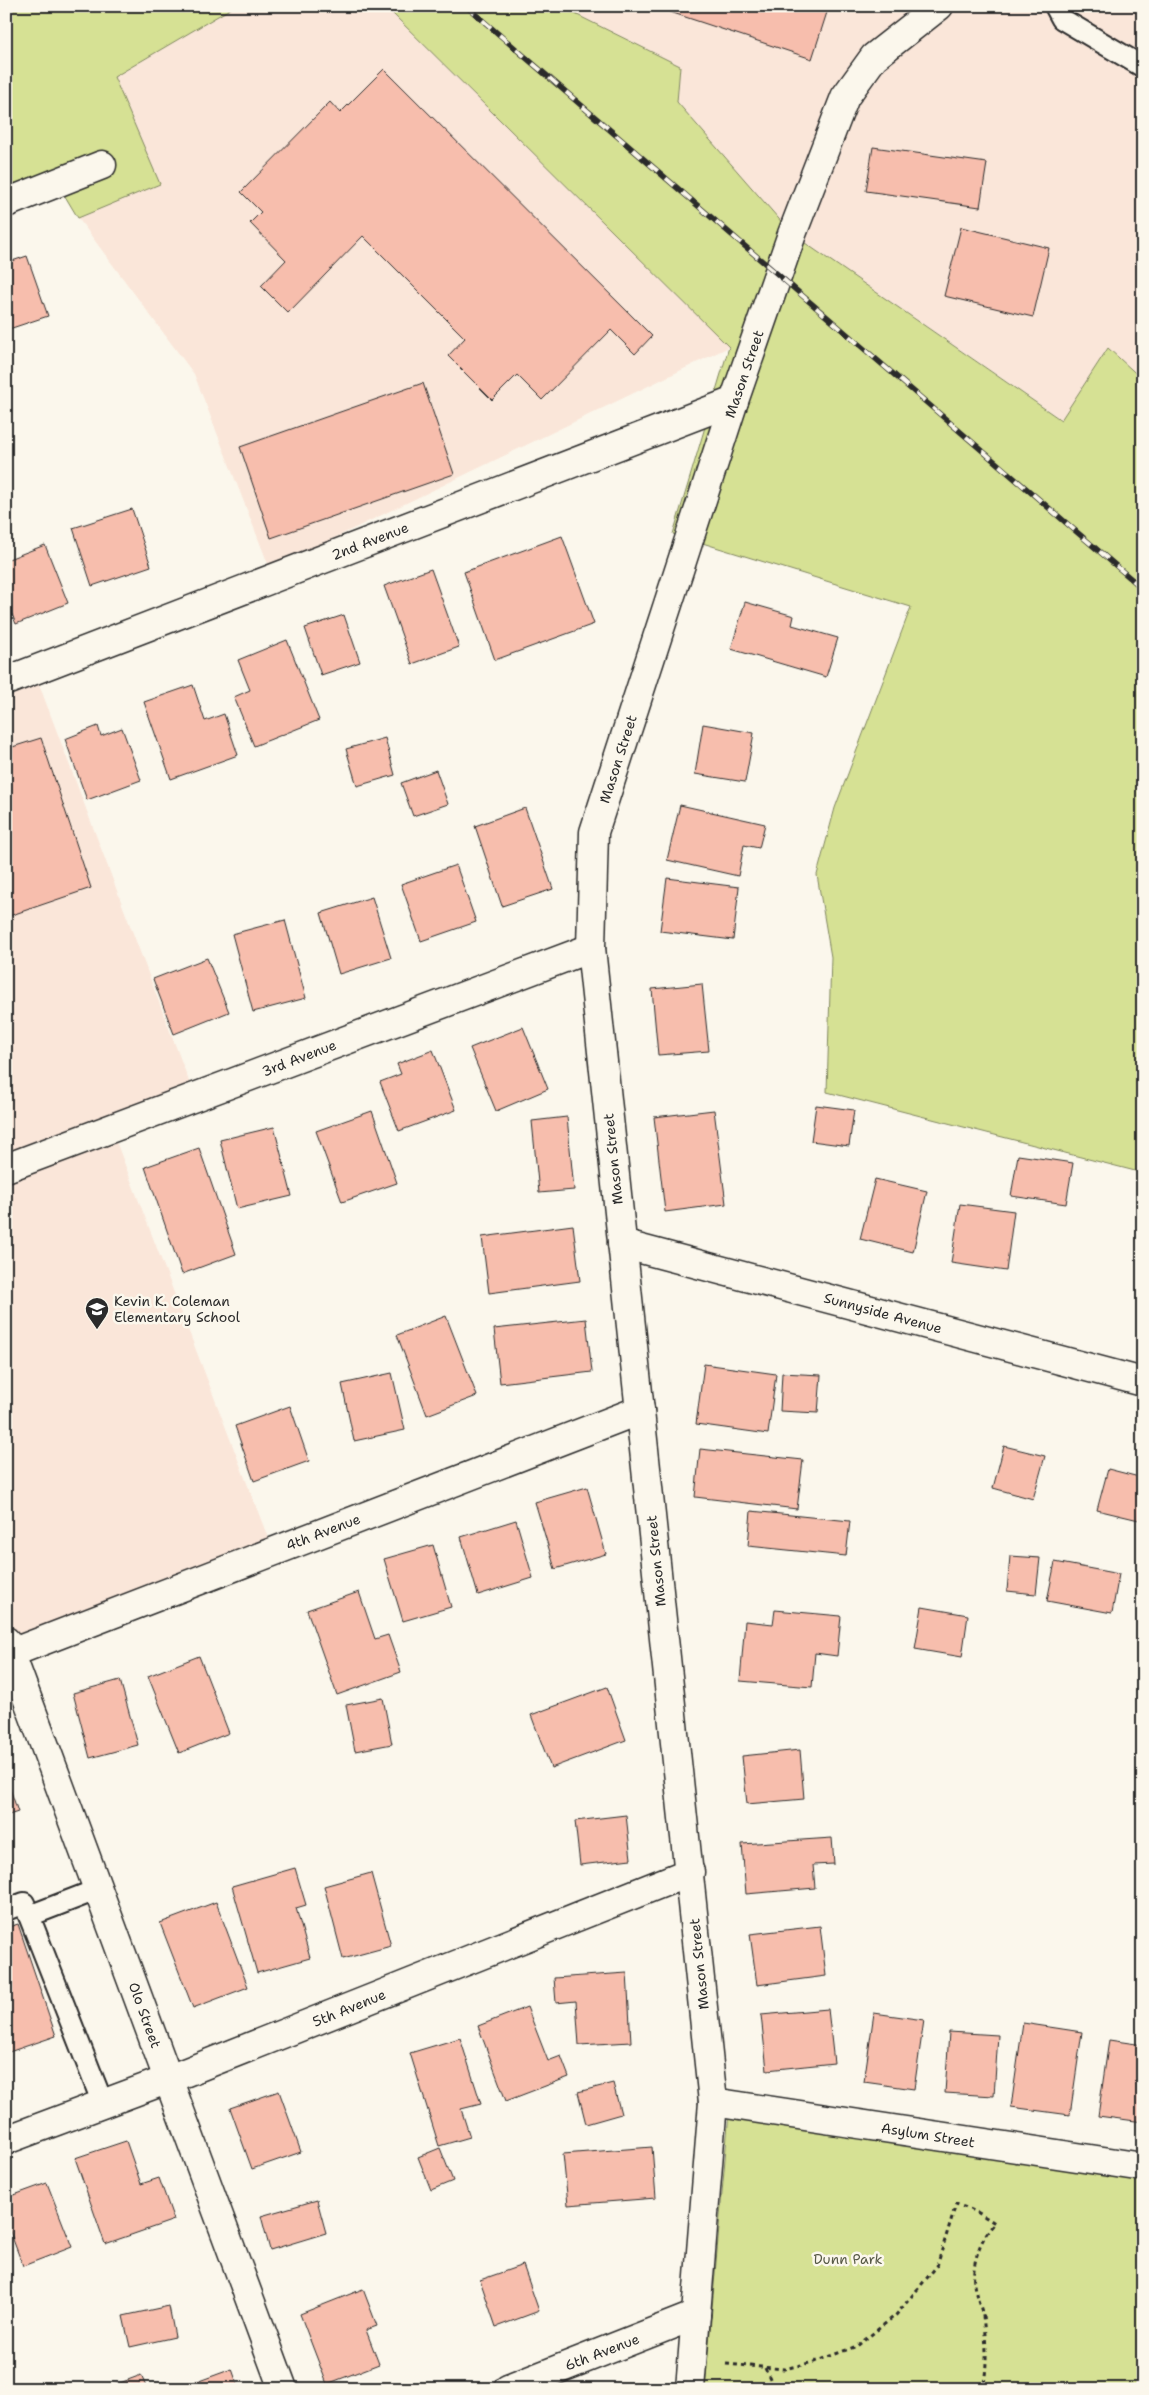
<svg xmlns="http://www.w3.org/2000/svg" width="1149" height="2395" viewBox="0 0 1149 2395" font-family="'Shantell Sans',sans-serif">
  <style>
    .built { fill: #fae6d9 }
    .green { fill: #d6e194; stroke: #808660 }
    .building { fill: #f7bead; stroke: #2b2b2b }
    .lines { fill: none; stroke-linecap: round; stroke-linejoin: round }
    .lane-casing { stroke: #2b2b2b; stroke-width: 24 }
    .street-casing { stroke: #2b2b2b; stroke-width: 31 }
    .secondary-casing { stroke: #2b2b2b; stroke-width: 31 }
    .path { stroke: #2b2b2b; stroke-width: 3; stroke-dasharray: 4 4; stroke-linecap: butt }
    .lane { stroke: #fbf7ec; stroke-width: 20 }
    .street { stroke: #fbf7ec; stroke-width: 28 }
    .secondary { stroke: #fbf7ec; stroke-width: 28 }
    .rail-casing { stroke: #2b2b2b; stroke-width: 5.5 }
    .rail { stroke: #fbf7ec; stroke-width: 4; stroke-dasharray: 11; stroke-linecap: butt }
    .labels { text-anchor: middle; stroke-width: 5; stroke-linejoin: round; paint-order: stroke }
    .street-label { font-size: 14px; fill: #2b2b2b; stroke: #fbf7ec }
    .poi-label { font-size: 14px; fill: #2b2b2b; stroke: #fbf7ec; text-anchor: start }
    .park-label { font-size: 14px; fill: #565845; stroke: #fbf7ec }
  </style>
  <rect width="100%" height="100%" fill="#fbf7ec"/>
  <filter id="ink" filterUnits="userSpaceOnUse"><feTurbulence type="fractalNoise" baseFrequency=".02" numOctaves="2"/><feDisplacementMap in="SourceGraphic" scale="10" xChannelSelector="R" yChannelSelector="G"/><feConvolveMatrix kernelMatrix="1 2 1 2 8 2 1 2 1" color-interpolation-filters="sRGB"/></filter>
  <g filter="url(#ink)">
    <g class="built">
      <path d="M235 6H385L729 347 270 569 194 374 78 218 159 184 113 77Z"/>
      <path d="M559 6H1143V380L1108 348 1062 420 792 234 677 102 680 66Z"/>
      <path d="M37 679 190 1084 107 1118 270 1543 17 1638 6 1611V691Z"/>
    </g>
    <g class="green">
      <path d="M6 6H235L114 77 160 184 78 218 56 181 6 198Z"/>
      <path d="M385 6H559L680 66 677 102 792 234 1061 420 1108 348 1143 380V1173L827 1092 831 957 817 875 835 808 911 607 673 534 729 347Z"/>
      <path d="M729 2113 1143 2164V2389H705Z"/>
    </g>
    <g class="building">
      <path d="M652 6H829L812 59Z"/>
      <path d="M384 69 652 336 635 354 611 330 542 400 517 375 492 400 448 356 465 338 363 236 288 313 261 286 286 260 250 223 261 212 241 192 330 102 340 113Z"/>
      <path d="M873 147 987 163 980 207 866 191Z"/>
      <path d="M961 227 1049 248 1033 317 944 296Z"/>
      <path d="M27 256 48 316 6 330V263Z"/>
      <path d="M423 383 454 474 271 538 240 447Z"/>
      <path d="M132 509 151 566 92 586 73 528Z"/>
      <path d="M562 536 594 624 495 660 464 572Z"/>
      <path d="M45 545 68 603 16 624 6 600V560Z"/>
      <path d="M431 569 459 647 412 664 384 586Z"/>
      <path d="M745 602 794 616 792 625 838 638 826 677 731 649Z"/>
      <path d="M344 615 360 662 321 675 305 628Z"/>
      <path d="M287 640 319 720 254 746 234 697 250 690 238 660Z"/>
      <path d="M193 685 205 721 224 714 238 755 171 779 144 702Z"/>
      <path d="M703 724 754 733 745 782 695 774Z"/>
      <path d="M98 726 101 736 122 728 141 780 87 800 65 739Z"/>
      <path d="M41 738 91 888 6 917V749Z"/>
      <path d="M385 738 395 775 357 786 346 749Z"/>
      <path d="M436 770 448 804 413 816 401 783Z"/>
      <path d="M680 805 765 824 759 848 744 845 738 876 667 860Z"/>
      <path d="M525 808 553 889 502 906 475 826Z"/>
      <path d="M456 865 476 922 421 941 401 884Z"/>
      <path d="M667 878 739 887 733 940 660 931Z"/>
      <path d="M372 897 391 958 339 974 321 913Z"/>
      <path d="M285 920 306 998 253 1012 232 934Z"/>
      <path d="M207 958 229 1012 174 1034 153 979Z"/>
      <path d="M702 984 709 1051 658 1055 652 989Z"/>
      <path d="M523 1027 548 1089 496 1111 470 1048Z"/>
      <path d="M433 1050 456 1110 399 1131 380 1082 401 1074 397 1064Z"/>
      <path d="M816 1105 854 1110 849 1146 811 1141Z"/>
      <path d="M714 1110 726 1204 665 1212 654 1117Z"/>
      <path d="M372 1111 397 1183 342 1202 316 1131Z"/>
      <path d="M567 1117 574 1190 539 1193 532 1121Z"/>
      <path d="M274 1127 292 1196 237 1209 220 1140Z"/>
      <path d="M199 1148 236 1254 182 1274 145 1167Z"/>
      <path d="M1018 1155 1073 1163 1066 1204 1011 1196Z"/>
      <path d="M875 1179 927 1191 913 1252 860 1239Z"/>
      <path d="M960 1204 1014 1211 1006 1271 951 1263Z"/>
      <path d="M573 1225 580 1281 489 1293 482 1237Z"/>
      <path d="M446 1316 477 1396 427 1415 397 1335Z"/>
      <path d="M586 1319 592 1372 500 1383 494 1329Z"/>
      <path d="M704 1364 776 1374 768 1434 696 1424Z"/>
      <path d="M392 1373 405 1430 354 1441 342 1384Z"/>
      <path d="M782 1373 821 1375 818 1413 780 1411Z"/>
      <path d="M290 1406 309 1461 254 1481 235 1426Z"/>
      <path d="M1004 1446 1045 1456 1033 1499 993 1488Z"/>
      <path d="M700 1449 803 1460 797 1509 695 1497Z"/>
      <path d="M1108 1469 1143 1478V1521L1097 1510Z"/>
      <path d="M587 1487 606 1554 555 1569 535 1502Z"/>
      <path d="M751 1511 850 1521 846 1556 748 1546Z"/>
      <path d="M516 1520 533 1578 478 1595 461 1537Z"/>
      <path d="M433 1545 451 1607 403 1621 384 1559Z"/>
      <path d="M1010 1556 1040 1558 1036 1594 1007 1591Z"/>
      <path d="M1055 1562 1119 1574 1112 1613 1047 1601Z"/>
      <path d="M359 1592 375 1639 388 1635 401 1672 337 1695 307 1610Z"/>
      <path d="M922 1607 968 1615 962 1657 915 1649Z"/>
      <path d="M775 1610 841 1616 837 1656 815 1653 812 1687 740 1681 745 1621 773 1624Z"/>
      <path d="M199 1656 229 1733 179 1753 148 1676Z"/>
      <path d="M120 1680 138 1745 90 1758 73 1693Z"/>
      <path d="M607 1687 626 1740 551 1768 531 1715Z"/>
      <path d="M383 1698 392 1744 355 1751 346 1705Z"/>
      <path d="M800 1750 804 1799 747 1804 742 1756Z"/>
      <path d="M6 1777 18 1812 6 1816Z"/>
      <path d="M626 1815 631 1859 580 1865 575 1821Z"/>
      <path d="M832 1838 834 1864 813 1865 815 1888 746 1894 742 1844Z"/>
      <path d="M295 1868 306 1905 296 1908 310 1958 257 1973 232 1886Z"/>
      <path d="M371 1873 391 1946 343 1959 324 1886Z"/>
      <path d="M216 1902 248 1987 193 2008 160 1923Z"/>
      <path d="M18 1924 56 2036 6 2053V1928Z"/>
      <path d="M820 1926 826 1976 757 1985 750 1934Z"/>
      <path d="M627 1973 631 2042 579 2045 576 2001 556 2003 554 1978Z"/>
      <path d="M527 2007 548 2061 561 2056 569 2077 506 2101 478 2026Z"/>
      <path d="M828 2009 834 2063 767 2070 761 2015Z"/>
      <path d="M874 2013 924 2020 914 2089 864 2082Z"/>
      <path d="M1023 2023 1082 2032 1070 2115 1011 2107Z"/>
      <path d="M949 2032 998 2035 994 2096 945 2093Z"/>
      <path d="M460 2038 481 2104 461 2109 470 2137 439 2146 410 2053Z"/>
      <path d="M1109 2040 1143 2045V2122L1098 2116Z"/>
      <path d="M613 2083 621 2114 586 2124 578 2092Z"/>
      <path d="M279 2091 301 2152 252 2169 230 2108Z"/>
      <path d="M126 2141 141 2184 159 2178 174 2220 105 2244 75 2158Z"/>
      <path d="M652 2147 656 2198 568 2205 563 2154Z"/>
      <path d="M440 2148 453 2181 431 2190 418 2157Z"/>
      <path d="M47 2183 72 2247 23 2266 6 2221V2198Z"/>
      <path d="M317 2200 326 2233 270 2250 261 2216Z"/>
      <path d="M523 2265 539 2311 496 2327 480 2280Z"/>
      <path d="M363 2289 377 2326 366 2330 379 2364 327 2384 300 2314Z"/>
      <path d="M169 2306 175 2337 130 2347 123 2316Z"/>
      <path d="M232 2369 239 2389H180V2388Z"/>
      <path d="M141 2375 147 2389H104Z"/>
    </g>
    <g class="lines">
      <g class="lane-casing">
        <g id="lane">
          <path d="M1055 6 1062 19 1143 67"/>
          <path d="M6 1910 24 1903 103 2104"/>
          <path d="M29 1916 99 1889"/>
        </g>
      </g>
      <g class="street-casing">
        <g id="street">
          <path d="M6 203 102 165"/>
          <path d="M6 1168 591 948"/>
          <path d="M622 1244 1143 1382"/>
          <path d="M6 1641 283 2389"/>
          <path d="M6 1655 640 1410"/>
          <path d="M713 2102 1143 2167"/>
          <path d="M6 2140 169 2079 690 1872"/>
          <path d="M508 2389 696 2315"/>
        </g>
      </g>
      <g class="secondary-casing">
        <g id="secondary">
          <path d="M6 681 734 401"/>
          <path d="M690 2389 713 2102 591 948 594 832 734 401 792 234 845 97 874 57 939 6"/>
        </g>
      </g>
      <g class="path">
        <path d="M726 2364 784 2369 814 2362 857 2346 896 2315 937 2266 956 2204 977 2212 995 2223C979 2239 970 2268 975 2290 977 2299 981 2307 983 2316 986 2341 988 2364 983 2389"/>
        <path d="M765 2368 775 2389"/>
      </g>
      <use href="#lane" class="lane"/>
      <use href="#street" class="street"/>
      <use href="#secondary" class="secondary"/>
      <g class="rail-casing">
        <path id="rail" d="M466 6 1143 589"/>
      </g>
      <use href="#rail" class="rail"/>
    </g>
  </g>
  <defs>
    <g id="school-pin" transform="scale(1.25)"><path d="M0 17L-7.5 6A9.5 9.5 0 1 1 7.5 6Z" fill="#2b2b2b" stroke="#fbf7ec"/><path d="M0-5L7-2L0 1L-7-2ZM-4 1L0 2.5L4 1V4Q0 6-4 4Z" fill="#fff"/></g>
  </defs>
  <g fill-rule="evenodd">
    <use href="#school-pin" x="97" y="1309"/>
  </g>
  <g class="labels">
    <g class="street-label">
      <text transform="translate(744 374) rotate(-71)" y="5">Mason Street</text>
      <text transform="translate(370 541) rotate(-21)" y="5">2nd Avenue</text>
      <text transform="translate(618 759) rotate(-72)" y="5">Mason Street</text>
      <text transform="translate(299 1058) rotate(-21)" y="5">3rd Avenue</text>
      <text transform="translate(613 1159) rotate(-96)" y="5">Mason Street</text>
      <text transform="translate(883 1313) rotate(15)" y="5">Sunnyside Avenue</text>
      <text transform="translate(323 1532) rotate(-21)" y="5">4th Avenue</text>
      <text transform="translate(656 1561) rotate(-96)" y="5">Mason Street</text>
      <text transform="translate(699 1964) rotate(-96)" y="5">Mason Street</text>
      <text transform="translate(349 2008) rotate(-22)" y="5">5th Avenue</text>
      <text transform="translate(145 2015) rotate(70)" y="5">Olo Street</text>
      <text transform="translate(928 2135) rotate(9)" y="5">Asylum Street</text>
      <text transform="translate(602 2352) rotate(-21)" y="5">6th Avenue</text>
    </g>
    <g class="poi-label">
      <text x="114" y="1306">Kevin K. Coleman<tspan x="114" dy="16">Elementary School</tspan></text>
    </g>
    <g class="park-label">
      <text x="848" y="2264">Dunn Park</text>
    </g>
  </g>
  <rect width="1149" height="2395" fill="none" stroke="#fbf7ec" stroke-width="25"/>
  <rect x="12" y="12" width="1124" height="2370" fill="none" stroke="#2b2b2b" stroke-width="2" filter="url(#ink)"/>
</svg>
